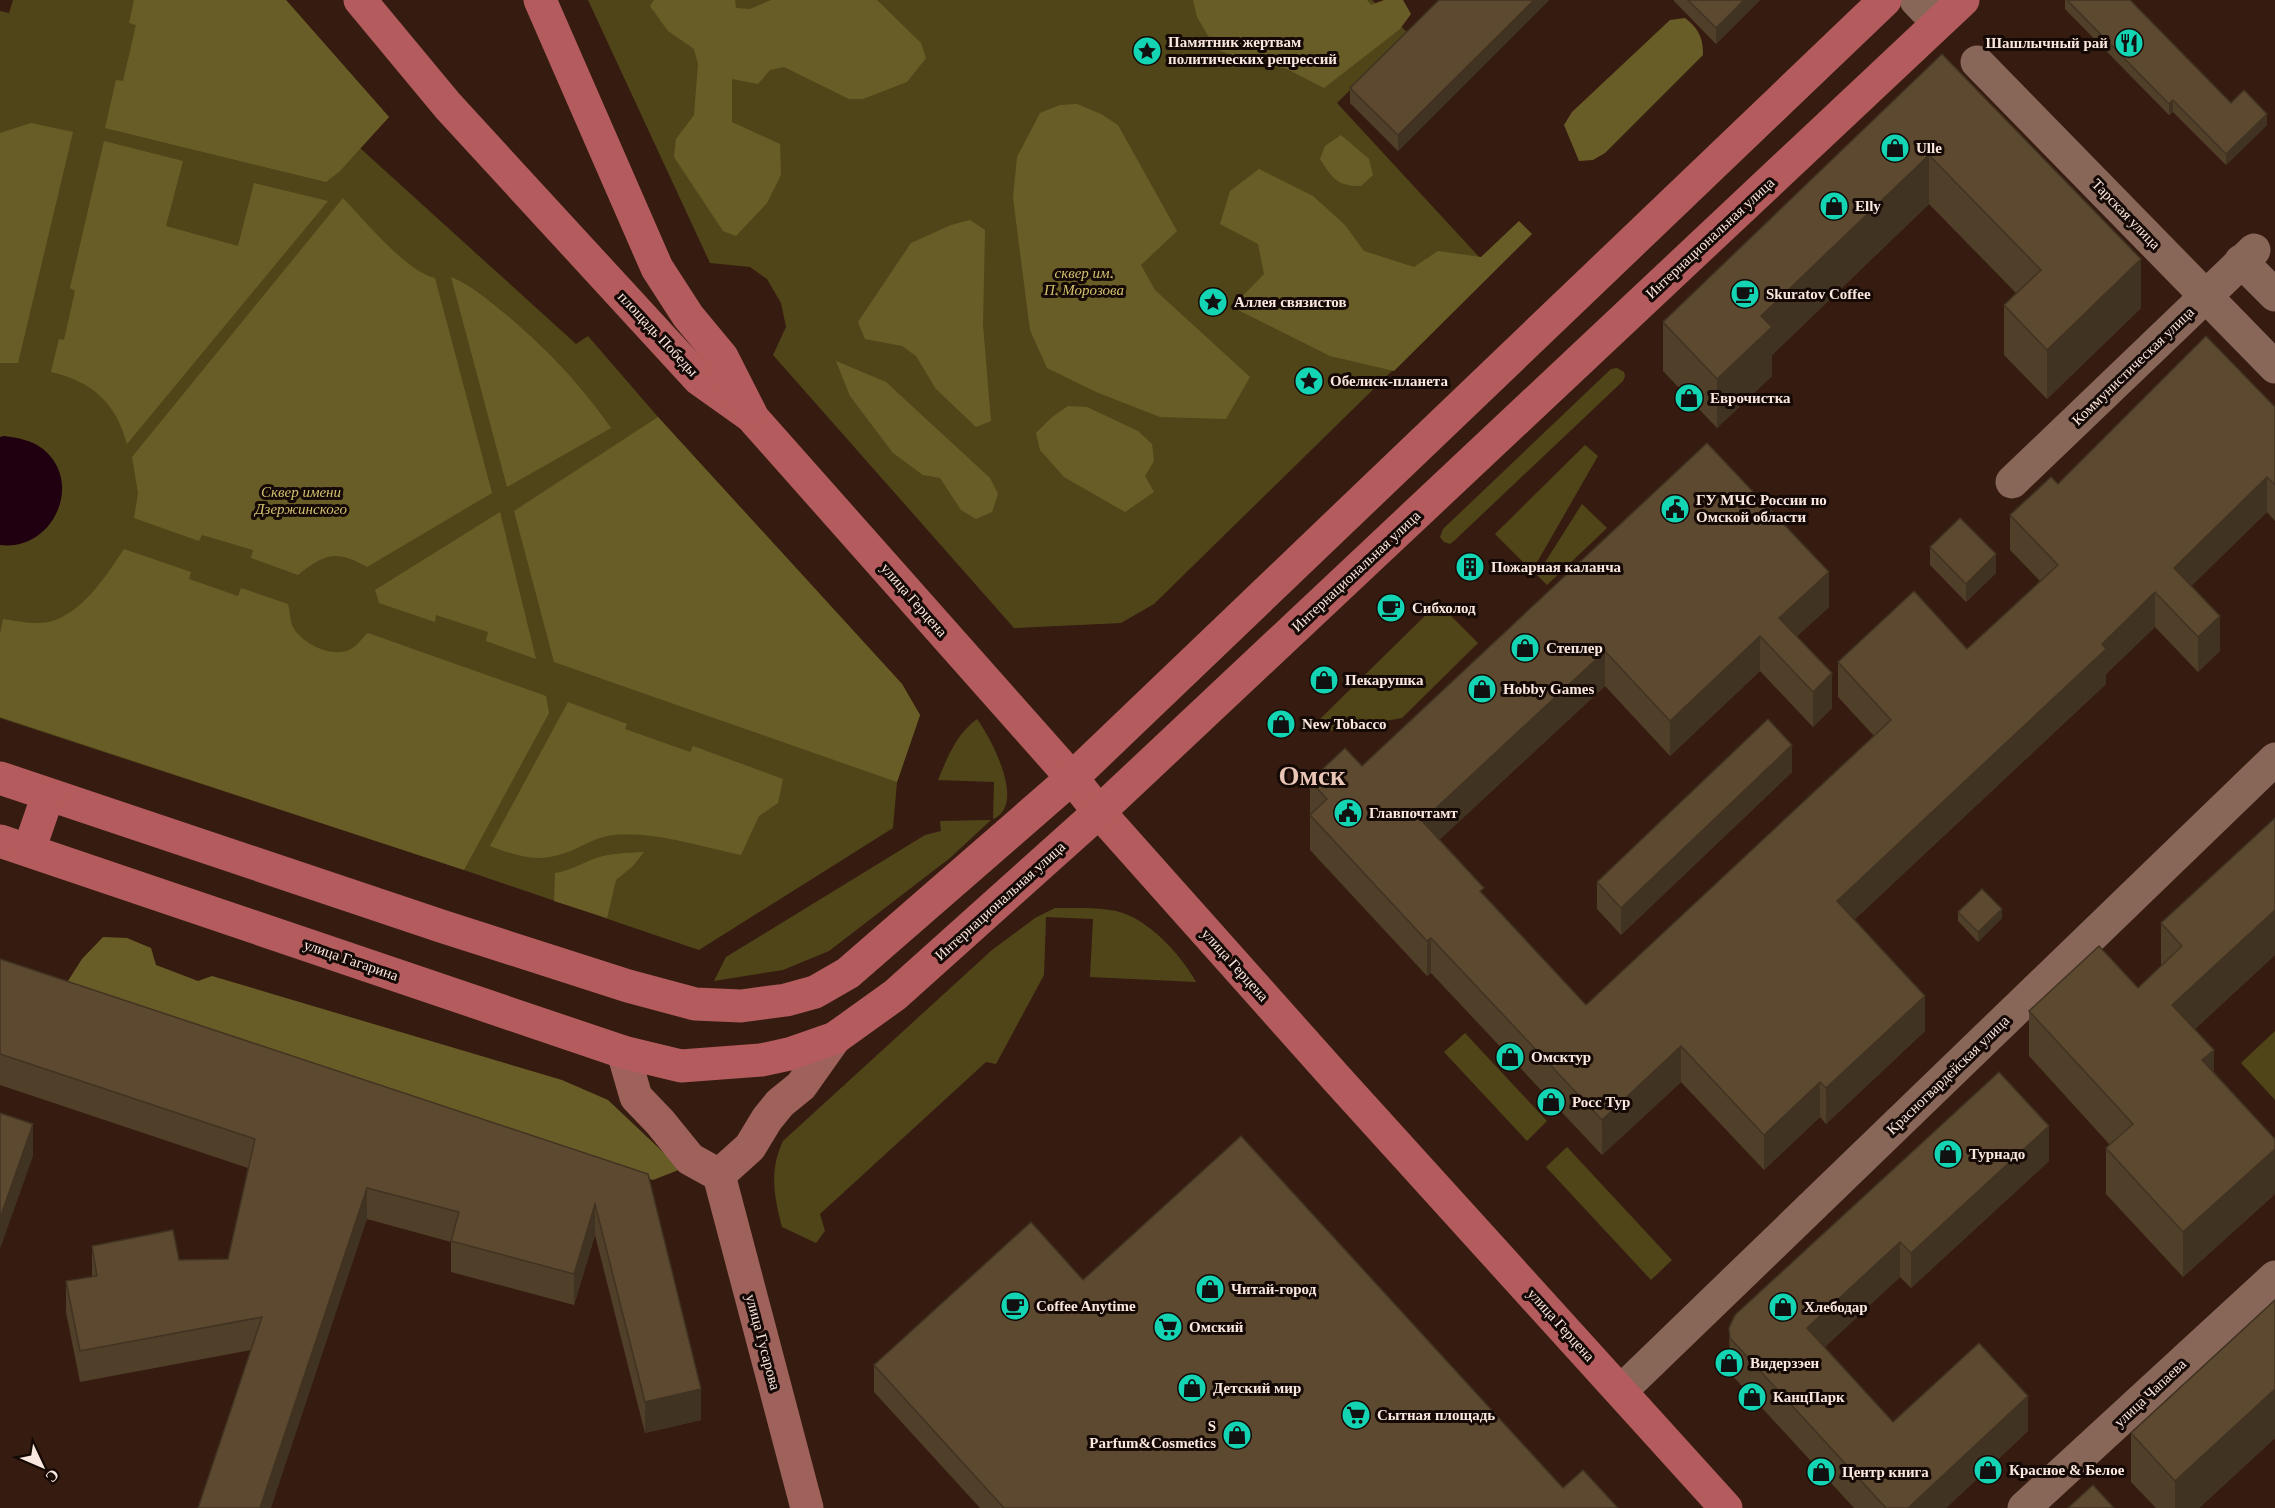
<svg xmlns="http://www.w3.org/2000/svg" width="2275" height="1508" viewBox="0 0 2275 1508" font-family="'Times New Roman',serif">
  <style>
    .green { fill: #4f4519 }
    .forest { fill: #695d27 }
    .water { fill: #200010 }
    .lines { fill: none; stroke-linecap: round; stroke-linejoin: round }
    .street { stroke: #886759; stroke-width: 33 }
    .secondary { stroke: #9e625b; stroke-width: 33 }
    .primary { stroke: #b45c5d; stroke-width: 33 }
    .wall { fill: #503f29 }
    .shaded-wall { fill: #413322 }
    .building { fill: #5d4930; stroke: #413322; stroke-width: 1.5 }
    .labels { text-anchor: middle; stroke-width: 6; stroke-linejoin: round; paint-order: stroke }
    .poi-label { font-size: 15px; font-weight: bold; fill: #fae7df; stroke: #150905; text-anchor: start }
    .street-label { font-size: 15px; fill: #fae7df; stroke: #150905 }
    .park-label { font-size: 15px; font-style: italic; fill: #d2c06e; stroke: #150905 }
    .town-label { font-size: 27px; font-weight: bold; fill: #e9c5b5; stroke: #150905 }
  </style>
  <rect width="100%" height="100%" fill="#361c10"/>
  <g class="green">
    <path d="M13 0H286L389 117 360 148 576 344 588 336 658 417 902 684 920 715 897 782 893 828 699 950 464 870 0 718V11L9 13Z"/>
    <path d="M588 0H1372L1408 33 1337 103 1493 272 1154 604 1121 623 1014 628 773 355 786 327 781 303 767 279 750 267 710 263Z"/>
    <path d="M1617 368 1624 372 1625 376 1623 381 1454 541 1450 544 1444 542 1440 537 1443 529 1611 369Z"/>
    <path d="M1585 445 1598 456 1532 571 1495 534Z"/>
    <path d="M1582 504 1607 528 1547 585 1537 575Z"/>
    <path d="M1438 603 1478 643 1402 718 1328 731 1318 721Z"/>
    <path d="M977 719C991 738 1027 805 993 819L994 782 938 780C948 756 956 735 977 719Z"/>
    <path d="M991 820 950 858 829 951 783 970 714 981 726 957 925 835 941 831 940 821Z"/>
    <path d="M1055 908C1075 908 1097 907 1116 911 1148 918 1181 955 1196 982L1090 977 1093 919 1046 917 1044 975 996 1064 986 1062 820 1214 825 1231 816 1243 782 1227C774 1196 769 1171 783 1141L992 950 1035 918Z"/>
    <path d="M2275 1031V1100L2241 1063Z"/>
    <path d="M1465 1033 1547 1121 1527 1141 1444 1052Z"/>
    <path d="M1567 1147 1672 1260 1651 1280 1546 1167Z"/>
  </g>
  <g class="forest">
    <path d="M134 0H286L389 117 340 171 326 182 105 128 116 80 123 81 136 25 129 23Z"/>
    <path d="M654 0H735L736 8 750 9 771 0H877L921 43 926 58 907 82 863 99H849L784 67 770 70 758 84 732 79V122L780 144 781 175 767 203 736 236 723 231 674 157 676 139 694 115 698 64 694 49 668 31 650 6Z"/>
    <path d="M1193 0H1367L1371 5 1384 0H1403L1411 14 1400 29 1324 88 1285 68 1254 64 1216 49 1197 17Z"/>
    <path d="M1685 18C1699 29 1703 38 1703 55L1605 153 1593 160 1579 161 1564 125 1572 112 1670 20Z"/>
    <path d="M1077 104 1101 114 1118 125 1177 231 1141 265 1155 290 1250 377 1226 419 1160 417 1096 392 1047 368 1030 330 1013 198 1017 157 1040 113 1060 105Z"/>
    <path d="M31 123 73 132 18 363H0V133Z"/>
    <path d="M1341 135 1369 159 1373 175 1361 186C1337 186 1333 179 1320 159L1325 146Z"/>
    <path d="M104 141 183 161 166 226 238 246 254 183 328 201 127 444C116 403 93 382 51 372L59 339 64 340 75 291 70 288Z"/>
    <path d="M1259 169 1313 196 1345 225 1364 251 1414 267 1438 251 1481 257 1519 221 1532 234 1394 371 1330 356 1232 307 1264 274 1258 244 1220 224 1230 191Z"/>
    <path d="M343 198C364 220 407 272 435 278L492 493 367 567C337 550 325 553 298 575L251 558 253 550 202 535 199 541 134 518 138 493 132 457Z"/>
    <path d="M970 220 985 230 983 325 991 421 976 427 936 389 916 356 902 346 865 339 858 322 911 243 951 225Z"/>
    <path d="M451 277C471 285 488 300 504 313 547 349 579 383 611 428L507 487Z"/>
    <path d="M836 361 886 382 990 478 998 494 992 512 976 519 961 510 940 478 923 475 893 453 850 396Z"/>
    <path d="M1068 406 1087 407 1138 431 1152 444 1154 461 1145 476 1154 492 1125 512 1064 477 1040 450 1036 433 1052 417Z"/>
    <path d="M658 417 902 684 920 715 897 782 554 662 514 511Z"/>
    <path d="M500 512 536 659 486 641 488 632 436 615 435 622 379 603 375 590Z"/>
    <path d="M124 549 191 572 189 579 238 596 241 588 288 604C290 611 290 621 293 627 302 644 333 659 351 649 357 646 363 637 368 633L546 696 549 713 464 870 0 717V634L3 619C17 621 34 625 49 622 82 614 106 576 124 549Z"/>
    <path d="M568 702 627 724 625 729 690 752 693 746 783 779 778 803 759 816 741 855C702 847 653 831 613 835 598 837 588 843 575 849 542 864 522 858 490 846Z"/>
    <path d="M644 852 633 866 616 880 607 918 554 901 555 873C570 871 582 863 596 858 612 853 627 853 644 852Z"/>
    <path d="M103 937 127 938 151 948 156 965 198 981 212 976 562 1080 608 1100 681 1169 653 1180 66 984 82 959Z"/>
  </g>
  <path class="water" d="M4 436C18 438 32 440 43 449 85 483 52 552 0 545V437Z"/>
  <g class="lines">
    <g class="street">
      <path d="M1916 0 1938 23"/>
      <path d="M1977 62 2275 367"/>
      <path d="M2241 261 2275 295"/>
      <path d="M2012 482 2254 250"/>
      <path d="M1621 1391 2275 759"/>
      <path d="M2024 1508 2275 1277"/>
    </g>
    <g class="secondary">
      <path d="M623 1052 636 1097 660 1122 690 1159 719 1175"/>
      <path d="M719 1175 807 1508"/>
      <path d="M719 1175 750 1147 767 1119 780 1103 801 1086 835 1038"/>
    </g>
    <g class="primary">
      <path d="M360 0 448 106 699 379 751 416 1072 778 1099 812 1337 1079 1726 1508"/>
      <path d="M540 0 657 268 688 316 722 357 751 414"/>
      <path d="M0 778 441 926 628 986 695 1004 741 1006 786 1000 815 992 848 973 1072 778 1885 0"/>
      <path d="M0 841 623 1052 681 1066 761 1060 789 1054 835 1038 895 995 1099 812 1963 0"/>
      <path d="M29 850 48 795"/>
    </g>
  </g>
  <g class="wall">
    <path d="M1439 0H1549L1398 151 1350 103V88Z"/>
    <path d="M1674 0H1760L1716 44 1674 1Z"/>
    <path d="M2065 0H2130L2231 103 2267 125 2226 165 2173 112 2169 115 2065 9Z"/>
    <path d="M1942 54 2141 308 2047 399 2004 355V305L2016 293 1929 204 1772 355V376L1717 428 1663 371V322Z"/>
    <path d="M2275 407V521L2267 512 2191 586 2220 651 2198 672 2155 627 2106 674V684L1854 920 1925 1031 1826 1124 1820 1117 1764 1170 1681 1082 1602 1155 1431 973 1427 976 1310 850V781L1362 766 1707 443 1829 607 1797 636 1832 708 1813 727 1760 671 1670 756 1605 686 1439 840 1484 896 1586 1005 1874 736 1838 697V662L1967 649 2040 581 2010 550V515L2058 484Z"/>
    <path d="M1930 547 1996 573 1966 602 1930 565Z"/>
    <path d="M1792 772 1621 935 1597 909V882Z"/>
    <path d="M2275 818V955L2195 1029 2214 1072 2275 1139V1194L2183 1277 2106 1194V1148L2110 1145 2029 1056V1011L2138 988 2161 967V923Z"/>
    <path d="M1958 912 2002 918 1978 942 1958 921Z"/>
    <path d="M0 959 648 1174 701 1420 645 1433 595 1235 574 1305 451 1272V1242L367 1219 251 1350 80 1382 66 1312V1281L92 1277V1246L179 1260 228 1259 248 1168 0 1085Z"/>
    <path d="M2049 1161 1911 1288 1900 1277 1824 1347 1893 1422 2028 1431 1946 1508H1854L1730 1373 1729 1328Z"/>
    <path d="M1083 1280 1563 1488 1618 1508H980L874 1392V1365Z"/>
    <path d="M2275 1300V1438L2199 1508H2156L2131 1482V1433Z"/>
  </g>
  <g class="shaded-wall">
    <path d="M1534 0H1549L1398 151V135Z"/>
    <path d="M1744 0H1760L1716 44V28Z"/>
    <path d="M2173 100V112L2169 115V104Z"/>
    <path d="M2267 114V125L2226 165V154Z"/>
    <path d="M1929 155V204L1772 355V376L1717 428V379L1761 316Z"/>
    <path d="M2141 259V308L2047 399V350Z"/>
    <path d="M2267 477V512L2174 603V568Z"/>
    <path d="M1996 554V573L1966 602V584Z"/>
    <path d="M1829 572V607L1779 653V618Z"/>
    <path d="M2155 592V627L2106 674V684L1837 936V901Z"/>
    <path d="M2220 616V651L2198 672V637Z"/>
    <path d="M1760 636V671L1670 756V721Z"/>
    <path d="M1605 651V686L1422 856V821Z"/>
    <path d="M1832 673V708L1813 727V692Z"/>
    <path d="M1792 745V772L1621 935V908Z"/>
    <path d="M2002 909V918L1978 942V932Z"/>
    <path d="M2275 910V955L2172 1050V1005Z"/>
    <path d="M1431 938V973L1427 976V941Z"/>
    <path d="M1925 996V1031L1826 1124V1088Z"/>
    <path d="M1681 1046V1082L1602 1155V1120Z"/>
    <path d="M2214 1050V1095L2202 1060Z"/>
    <path d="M1820 1082V1117L1764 1170V1135Z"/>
    <path d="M33 1124V1156L0 1249V1218Z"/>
    <path d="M2049 1126V1161L1911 1288V1253Z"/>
    <path d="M2275 1149V1194L2183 1277V1232Z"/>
    <path d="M367 1188V1219L271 1508H260Z"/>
    <path d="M595 1204V1235L574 1305V1274Z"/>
    <path d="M1900 1242V1277L1807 1364V1328Z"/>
    <path d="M701 1389V1420L645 1433V1402Z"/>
    <path d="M2275 1389V1438L2199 1508H2175V1481Z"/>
    <path d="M2028 1396V1431L1946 1508H1908Z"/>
  </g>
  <g class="building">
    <path d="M1439 0H1534L1398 135 1350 88Z"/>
    <path d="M1688 0H1744L1716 28Z"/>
    <path d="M2067 0H2130L2231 103 2244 90 2267 114 2226 154 2173 100 2169 104Z"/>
    <path d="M1942 54 2141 259 2047 350 2004 305 2041 270 1929 155 1761 316 1772 327 1717 379 1663 322Z"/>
    <path d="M2206 336 2275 407V485L2267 477 2174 568 2220 616 2198 637 2155 592 2102 644 2106 649 1837 901 1925 996 1826 1088 1820 1082 1764 1135 1681 1046 1602 1120 1431 938 1427 941 1310 815 1327 799 1310 781 1345 748 1362 766 1707 443 1829 572 1779 618 1832 673 1813 692 1760 636 1670 721 1605 651 1422 821 1484 888 1480 891 1586 1005 1891 720 1838 662 1914 591 1967 649 2058 565 2010 515 2051 477 2058 484Z"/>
    <path d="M1960 518 1996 554 1966 584 1930 547Z"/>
    <path d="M1768 719 1792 745 1621 908 1597 882Z"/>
    <path d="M2275 818V910L2172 1005 2214 1050 2202 1060 2275 1139V1149L2183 1232 2106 1148 2133 1124 2029 1011 2099 946 2138 988 2182 946 2161 923Z"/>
    <path d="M1982 889 2002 909 1978 932 1958 912Z"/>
    <path d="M0 959 648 1174 701 1389 645 1402 595 1204 574 1274 451 1241 459 1212 367 1188 260 1508H198L262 1317 80 1351 66 1281 97 1276 92 1246 173 1230 179 1260 228 1259 255 1139 0 1054Z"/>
    <path d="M1999 1072 2049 1126 1911 1253 1900 1242 1807 1328 1893 1422 1979 1343 2028 1396 1908 1508H1886L1730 1338 1729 1328 1735 1315Z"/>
    <path d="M0 1113 33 1124 0 1218Z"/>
    <path d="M1241 1136 1563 1488 1583 1470 1618 1508H1004L874 1365 1031 1222 1083 1280Z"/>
    <path d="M2275 1300V1389L2175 1481 2131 1433Z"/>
    <path d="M2093 1485 2114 1508H2068Z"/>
  </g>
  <defs>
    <g id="restaurant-disc" transform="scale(1.5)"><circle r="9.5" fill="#13d5b3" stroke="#150905"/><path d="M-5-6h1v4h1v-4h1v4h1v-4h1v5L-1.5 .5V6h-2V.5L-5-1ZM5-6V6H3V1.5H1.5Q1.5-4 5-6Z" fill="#111"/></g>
    <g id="sight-disc" transform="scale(1.5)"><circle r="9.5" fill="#13d5b3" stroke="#150905"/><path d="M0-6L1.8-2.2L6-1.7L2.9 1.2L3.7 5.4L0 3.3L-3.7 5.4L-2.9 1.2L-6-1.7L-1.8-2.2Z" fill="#111"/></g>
    <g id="shop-disc" transform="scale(1.5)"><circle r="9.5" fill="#13d5b3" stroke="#150905"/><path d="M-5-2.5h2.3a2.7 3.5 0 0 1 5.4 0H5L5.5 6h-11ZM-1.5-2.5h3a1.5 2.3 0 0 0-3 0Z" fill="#111"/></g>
    <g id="cafe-disc" transform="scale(1.5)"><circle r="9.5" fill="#13d5b3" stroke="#150905"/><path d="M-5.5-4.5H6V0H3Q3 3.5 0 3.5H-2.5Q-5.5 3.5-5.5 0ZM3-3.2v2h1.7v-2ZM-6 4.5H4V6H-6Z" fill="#111"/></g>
    <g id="civic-disc" transform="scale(1.5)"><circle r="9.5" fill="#13d5b3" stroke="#150905"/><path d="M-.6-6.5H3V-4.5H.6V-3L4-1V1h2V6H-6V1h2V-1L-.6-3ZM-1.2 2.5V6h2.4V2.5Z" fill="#111"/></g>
    <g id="building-disc" transform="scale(1.5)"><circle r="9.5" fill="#13d5b3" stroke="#150905"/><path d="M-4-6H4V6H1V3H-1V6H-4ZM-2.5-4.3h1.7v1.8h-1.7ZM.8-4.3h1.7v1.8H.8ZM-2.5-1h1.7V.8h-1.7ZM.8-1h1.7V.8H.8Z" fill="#111"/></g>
    <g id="supermarket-disc" transform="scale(1.5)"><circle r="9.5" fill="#13d5b3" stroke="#150905"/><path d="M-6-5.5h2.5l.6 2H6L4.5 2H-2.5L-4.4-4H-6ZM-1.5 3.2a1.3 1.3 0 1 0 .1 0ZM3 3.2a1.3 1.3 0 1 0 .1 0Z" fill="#111"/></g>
  </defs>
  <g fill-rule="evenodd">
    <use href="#restaurant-disc" x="2129" y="43"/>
    <use href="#sight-disc" x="1147" y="51"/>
    <use href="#shop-disc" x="1895" y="148"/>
    <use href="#shop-disc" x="1834" y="206"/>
    <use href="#cafe-disc" x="1745" y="294"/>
    <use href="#sight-disc" x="1213" y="302"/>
    <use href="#sight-disc" x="1309" y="381"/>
    <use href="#shop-disc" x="1689" y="398"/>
    <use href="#civic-disc" x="1675" y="509"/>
    <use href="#building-disc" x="1470" y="567"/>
    <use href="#cafe-disc" x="1391" y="608"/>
    <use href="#shop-disc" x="1525" y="648"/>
    <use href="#shop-disc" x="1324" y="680"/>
    <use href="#shop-disc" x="1482" y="689"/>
    <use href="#shop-disc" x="1281" y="724"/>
    <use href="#civic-disc" x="1348" y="813"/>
    <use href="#shop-disc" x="1510" y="1057"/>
    <use href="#shop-disc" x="1551" y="1102"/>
    <use href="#shop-disc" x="1948" y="1154"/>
    <use href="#shop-disc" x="1210" y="1289"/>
    <use href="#cafe-disc" x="1015" y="1306"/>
    <use href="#shop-disc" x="1783" y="1307"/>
    <use href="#supermarket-disc" x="1168" y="1327"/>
    <use href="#shop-disc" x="1729" y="1363"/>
    <use href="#shop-disc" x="1192" y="1388"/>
    <use href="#shop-disc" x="1752" y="1397"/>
    <use href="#supermarket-disc" x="1356" y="1415"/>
    <use href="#shop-disc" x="1237" y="1435"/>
    <use href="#shop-disc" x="1988" y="1470"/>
    <use href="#shop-disc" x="1821" y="1472"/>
  </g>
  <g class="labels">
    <g class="poi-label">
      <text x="1168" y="47">Памятник жертвам<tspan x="1168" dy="17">политических репрессий</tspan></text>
      <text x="2108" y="48" text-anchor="end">Шашлычный рай</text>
      <text x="1916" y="153">Ulle</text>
      <text x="1855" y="211">Elly</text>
      <text x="1766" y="299">Skuratov Coffee</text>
      <text x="1234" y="307">Аллея связистов</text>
      <text x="1330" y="386">Обелиск-планета</text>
      <text x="1710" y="403">Еврочистка</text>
      <text x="1696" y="505">ГУ МЧС России по<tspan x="1696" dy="17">Омской области</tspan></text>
      <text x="1491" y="572">Пожарная каланча</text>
      <text x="1412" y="613">Сибхолод</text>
      <text x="1546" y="653">Степлер</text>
      <text x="1345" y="685">Пекарушка</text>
      <text x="1503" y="694">Hobby Games</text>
      <text x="1302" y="729">New Tobacco</text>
      <text x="1369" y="818">Главпочтамт</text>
      <text x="1531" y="1062">Омсктур</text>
      <text x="1572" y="1107">Росс Тур</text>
      <text x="1969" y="1159">Турнадо</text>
      <text x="1231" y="1294">Читай-город</text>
      <text x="1036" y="1311">Coffee Anytime</text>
      <text x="1804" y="1312">Хлебодар</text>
      <text x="1189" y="1332">Омский</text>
      <text x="1750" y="1368">Видерзэен</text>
      <text x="1213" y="1393">Детский мир</text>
      <text x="1773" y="1402">КанцПарк</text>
      <text x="1377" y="1420">Сытная площадь</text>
      <text x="1216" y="1431" text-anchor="end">S<tspan x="1216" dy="17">Parfum&amp;Cosmetics</tspan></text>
      <text x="2009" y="1475">Красное &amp; Белое</text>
      <text x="1842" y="1477">Центр книга</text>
    </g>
    <g class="street-label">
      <text transform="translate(2126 214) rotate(46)" y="5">Тарская улица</text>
      <text transform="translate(1710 238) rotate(-43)" y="5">Интернациональная улица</text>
      <text transform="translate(658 334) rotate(47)" y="5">площадь Победы</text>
      <text transform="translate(2133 366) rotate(-44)" y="5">Коммунистическая улица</text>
      <text transform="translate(1356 571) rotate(-43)" y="5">Интернациональная улица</text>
      <text transform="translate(914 600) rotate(49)" y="5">улица Герцена</text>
      <text transform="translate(1000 901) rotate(-42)" y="5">Интернациональная улица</text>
      <text transform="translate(351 960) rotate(19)" y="5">улица Гагарина</text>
      <text transform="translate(1235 965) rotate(48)" y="5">улица Герцена</text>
      <text transform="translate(1948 1075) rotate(-44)" y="5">Красногвардейская улица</text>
      <text transform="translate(1561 1325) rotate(48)" y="5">улица Герцена</text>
      <text transform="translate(763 1342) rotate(75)" y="5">улица Гусарова</text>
      <text transform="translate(2150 1393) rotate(-43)" y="5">улица Чапаева</text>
    </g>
    <g class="park-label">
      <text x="1084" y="278">сквер им.<tspan x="1084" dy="17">П. Морозова</tspan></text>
      <text x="301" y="497">Сквер имени<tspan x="301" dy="17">Дзержинского</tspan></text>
    </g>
    <g class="town-label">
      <text x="1312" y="785">Омск</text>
    </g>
  </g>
  <g transform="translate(42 1466) rotate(134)" stroke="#150905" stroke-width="4.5" paint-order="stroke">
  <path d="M0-4.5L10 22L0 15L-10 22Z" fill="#fae7df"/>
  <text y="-9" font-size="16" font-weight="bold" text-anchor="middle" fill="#fae7df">С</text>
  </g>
</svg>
